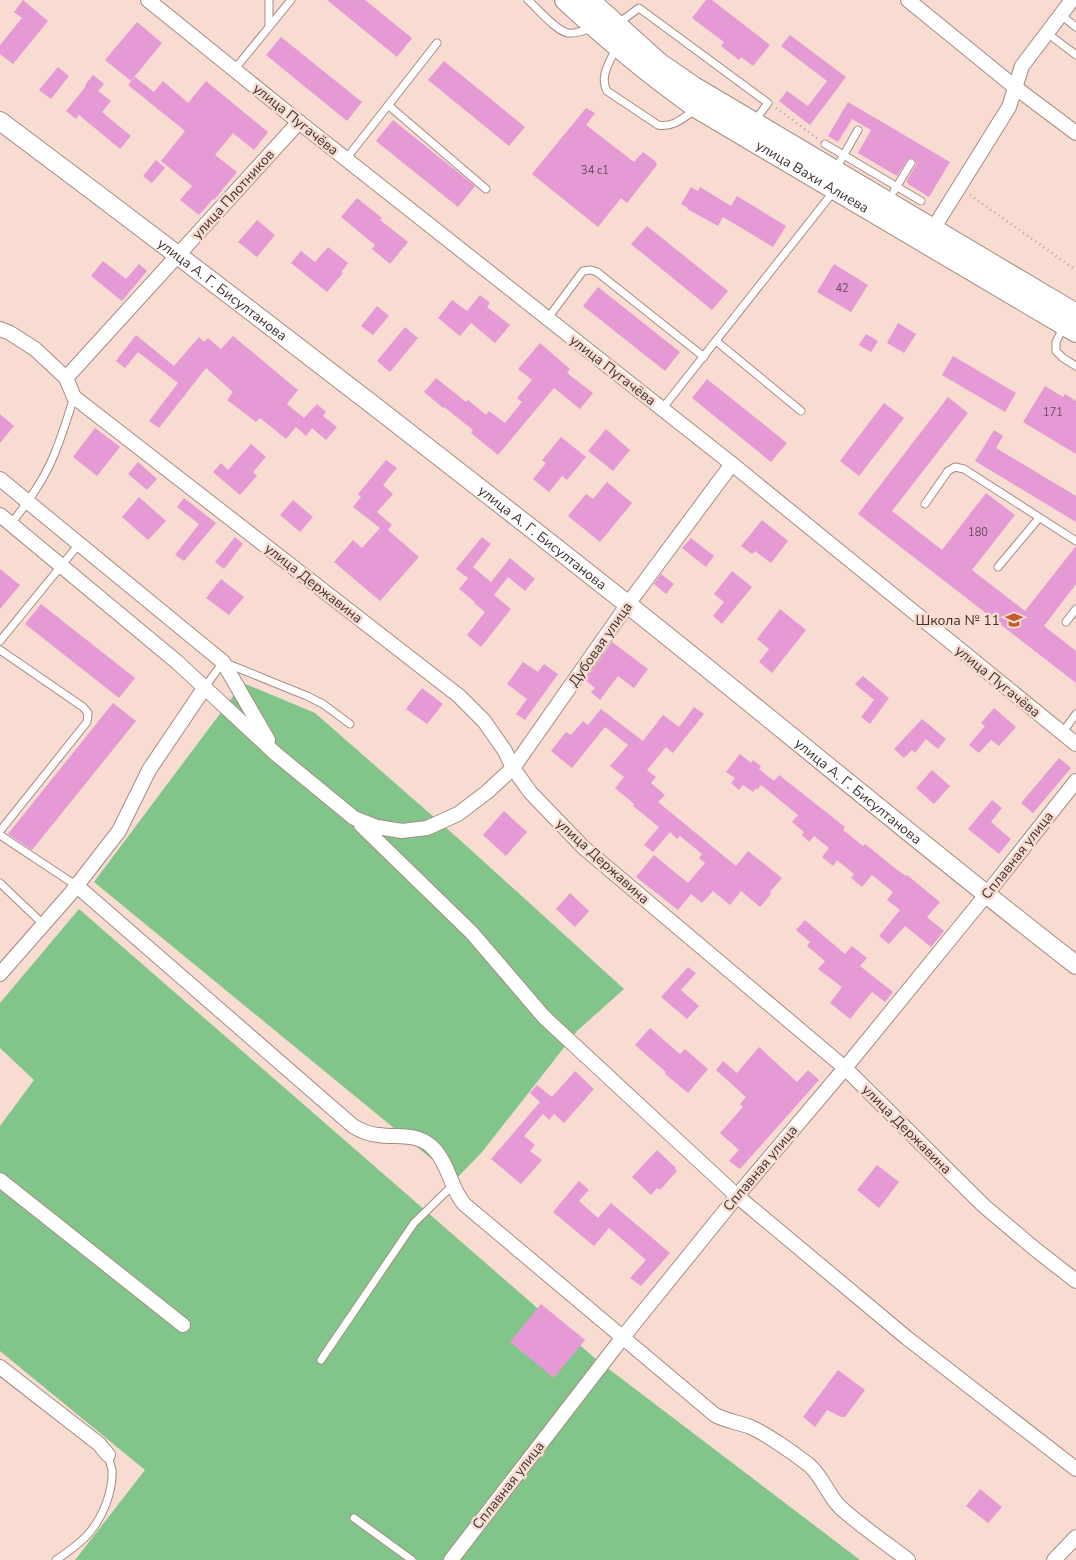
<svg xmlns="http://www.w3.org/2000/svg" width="1076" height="1560" viewBox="0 0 1076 1560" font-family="'Nunito Sans',sans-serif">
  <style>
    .green { fill: #81c58a }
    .building { fill: #e59ad6 }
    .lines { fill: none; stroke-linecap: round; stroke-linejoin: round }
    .service-casing { stroke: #a58c82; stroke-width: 9 }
    .minor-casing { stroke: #a58c82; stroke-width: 16 }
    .tertiary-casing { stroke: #a58c82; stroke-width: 20 }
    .secondary-casing { stroke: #a58c82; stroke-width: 22 }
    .path { stroke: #b7a098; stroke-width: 2.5; stroke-dasharray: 1 4; stroke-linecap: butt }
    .service { stroke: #fff; stroke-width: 7 }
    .minor { stroke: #fff; stroke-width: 14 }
    .tertiary { stroke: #fff; stroke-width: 18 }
    .secondary { stroke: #fff; stroke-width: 20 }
    .labels { text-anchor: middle; stroke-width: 5; stroke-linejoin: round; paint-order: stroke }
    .number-label { font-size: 11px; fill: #684d59 }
    .street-label { font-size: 14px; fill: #3e332f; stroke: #f8dbd1 }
    .poi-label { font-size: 14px; fill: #3e332f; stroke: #f8dbd1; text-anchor: end }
  </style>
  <rect width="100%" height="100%" fill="#f8dbd1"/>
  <g class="green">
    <path d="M243 683 315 713 460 840 624 989 577 1031 482 1152 456 1179 94 882Z"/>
    <path d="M79 909 597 1360 860 1560H75L145 1470 0 1351V1126L34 1080 0 1048V1003Z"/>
  </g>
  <g class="building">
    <path d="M23 0 48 21 13 64 0 54V45L22 18 14 12Z"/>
    <path d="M327 0H365L412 38 397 57Z"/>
    <path d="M706 0H712L770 45 753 66 741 57 739 60 721 46 724 42 692 18Z"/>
    <path d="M137 22 162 43 131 81 105 60Z"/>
    <path d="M790 35 846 77 810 125 779 101 787 91 808 106 827 81 781 46Z"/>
    <path d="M281 37 362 102 347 121 266 55Z"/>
    <path d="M444 61 525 127 509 146 428 80Z"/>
    <path d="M58 67 69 76 51 99 39 90Z"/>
    <path d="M93 75 104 84 98 91 111 101 102 112 131 136 120 149 79 115 76 119 66 111 86 86 85 85Z"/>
    <path d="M135 77 154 92 163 81 188 103 206 81 268 132 254 150 233 133 215 155 237 172 214 200 213 199 199 215 180 200 192 186 161 161 185 131 128 85Z"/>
    <path d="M848 102 950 162 929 197 908 184V183L906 182 916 165V163L914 159 911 158 907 160 897 176 858 153 871 130 852 119 838 142 828 136Z"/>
    <path d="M586 108 595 113 586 125 634 162 643 152 655 161 657 165 627 203 621 198 598 227 532 174Z"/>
    <path d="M393 120 475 186 458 207 376 141Z"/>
    <path d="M156 160 165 168 152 183 143 176Z"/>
    <path d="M691 187 698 191 700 187 731 206 737 196 786 226 773 247 723 217 718 226 687 209 688 208 681 204Z"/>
    <path d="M357 198 382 218 380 220 408 242 390 264 372 249 375 245 341 217Z"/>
    <path d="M257 220 275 235 257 257 238 242Z"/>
    <path d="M647 226 728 291 712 310 631 244Z"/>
    <path d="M328 247 348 263 341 272 343 273 327 292 291 263 301 251 315 262Z"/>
    <path d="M103 261 126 279 139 264 147 271 122 301 91 276Z"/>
    <path d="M834 264 868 285 851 312 817 292Z"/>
    <path d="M598 287 680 352 665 371 583 306Z"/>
    <path d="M480 295 490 303 487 307 510 325 495 343 471 323 460 336 438 318 452 300 467 311Z"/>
    <path d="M377 306 389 316 373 335 361 326Z"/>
    <path d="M898 323 916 334 904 353 887 343Z"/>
    <path d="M405 327 418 338 390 372 377 361Z"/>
    <path d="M866 334 878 341 871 352 859 345Z"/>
    <path d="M136 335 174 366 199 337 204 342 208 338 221 349 233 336 298 390 287 404 304 418 317 404 326 412 323 416 337 427 326 440 312 428 306 436 296 427 286 439 260 418 256 422 227 400 233 392 206 368 159 428 149 421 178 383 138 352 125 368 116 361Z"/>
    <path d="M540 343 570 369 567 373 593 393 580 409 554 388 498 455 471 433 473 430 444 407 443 408 424 392 436 378 466 402 468 400 486 415 489 411 505 423 522 402 517 398 532 380 518 369Z"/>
    <path d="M953 356 1016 393 1005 412 942 375Z"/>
    <path d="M707 379 787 443 771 462 692 398Z"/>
    <path d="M1045 386 1063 397 1065 394 1076 401V454L1023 422Z"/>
    <path d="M948 397 968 413 892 511 942 550 986 493 1015 515 972 570 1025 611 1076 546V584L1044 626 1076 651V683L858 514Z"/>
    <path d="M884 403 904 418 859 476 840 461Z"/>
    <path d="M0 414 14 426 0 443Z"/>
    <path d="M95 428 120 447 97 476 73 457Z"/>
    <path d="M606 429 630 450 613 471 588 451Z"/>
    <path d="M994 430 1003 436 996 448 1076 496V522L975 461Z"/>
    <path d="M561 437 586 457 567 480 562 476 549 492 533 479 546 463 542 460Z"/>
    <path d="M251 444 266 457 253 472 257 476 240 495 213 472 221 463 228 470Z"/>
    <path d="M386 460 397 468 383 485 393 494 377 512 392 525 388 530 419 557 380 601 334 562 353 540 362 548 380 528 353 507 361 497 358 494Z"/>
    <path d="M138 462 157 479 147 490 128 474Z"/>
    <path d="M607 482 632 503 600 542 568 516 586 494 593 499Z"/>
    <path d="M139 497 166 521 148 540 122 517Z"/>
    <path d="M184 498 216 523 184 561 175 555 199 524 177 507Z"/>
    <path d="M293 500 313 517 300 532 280 515Z"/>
    <path d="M762 520 788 541 771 563 755 551 752 554 741 546Z"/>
    <path d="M235 537 243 544 224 569 215 562Z"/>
    <path d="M482 537 491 544 473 567 491 582 510 558 535 579 525 591 508 577 494 595 511 609 481 647 467 635 485 612 474 603 475 602 459 589 468 578 456 569Z"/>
    <path d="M691 538 714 556 706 567 682 548Z"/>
    <path d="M0 569 20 585 0 609Z"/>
    <path d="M732 571 752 587 722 624 713 616 724 602 714 594Z"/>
    <path d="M661 574 674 584 666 594 654 584Z"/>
    <path d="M221 579 244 597 229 615 206 598Z"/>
    <path d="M41 604 135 678 119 698 25 624Z"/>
    <path d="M780 609 806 630 772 673 759 662 769 649 757 639Z"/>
    <path d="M612 642 648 669 634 688 618 676 600 700 591 692 595 688 585 680Z"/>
    <path d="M523 662 538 672 544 664 558 674 525 720 516 714 527 699 507 684Z"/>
    <path d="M863 676 889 698 870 724 861 717 874 700 855 684Z"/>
    <path d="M422 688 443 704 427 724 406 709Z"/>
    <path d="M113 703 136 721 32 850 8 834Z"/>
    <path d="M694 707 704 714 673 753 666 747 647 770 656 777 651 783 665 795 658 802 736 866 748 851 782 878 770 892 771 894 760 907 741 891 730 905 713 891 702 903 691 894 678 910 636 877 654 855 688 883 705 863 699 858 702 854 680 836 677 839 670 832 653 852 644 845 659 827 633 806 634 804 615 788 624 777 610 766 628 745 605 727 572 768 551 751 566 732 571 735 583 721 588 725 601 709 643 741 663 715 679 727Z"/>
    <path d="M994 708 1016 727 999 746 991 740 979 753 969 745 985 726 981 723Z"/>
    <path d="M922 719 946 739 938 749 926 739 915 753 912 750 904 758 894 749Z"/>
    <path d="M740 754 751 763 753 760 761 766 759 769 774 781 779 775 845 827 843 830 863 846 865 844 896 869 906 876 907 875 940 902 927 917 944 931 931 947 905 926 889 944 879 936 900 910 887 900 893 892 872 875 862 887 851 878 854 874 837 860 833 866 822 857 829 848 814 836 809 842 802 835 804 832 792 822 798 815 761 785 757 790 756 788 753 792 743 785 739 790 731 783 735 778 726 772Z"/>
    <path d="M1059 758 1071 768 1033 813 1021 803Z"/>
    <path d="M932 770 950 786 934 804 916 788Z"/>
    <path d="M992 800 1002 808 991 822 1011 839 999 854 968 829Z"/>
    <path d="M504 811 527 832 506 856 483 835Z"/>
    <path d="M570 893 589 911 575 927 556 909Z"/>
    <path d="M805 920 845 954 852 946 867 958 860 966 893 992 885 1002 872 992 850 1019 830 1003 842 987 818 969 825 961 807 946 810 942 796 930Z"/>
    <path d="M688 967 696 973 681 990 699 1006 687 1019 661 997Z"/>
    <path d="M650 1028 680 1054 685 1049 708 1069 688 1093 665 1074 666 1072 635 1045Z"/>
    <path d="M759 1047 797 1082 808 1070 819 1080 740 1169 729 1161 739 1150 720 1133 743 1107 740 1104 746 1097 716 1070 723 1061 737 1073Z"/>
    <path d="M575 1071 594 1089 564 1123 554 1114 549 1120 543 1114 524 1136 535 1145 530 1151 542 1160 521 1184 491 1159 540 1102 530 1093 537 1085 552 1097Z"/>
    <path d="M657 1150 676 1168 675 1169 677 1171 660 1190 657 1188 651 1195 632 1177Z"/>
    <path d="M877 1165 899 1182 879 1208 857 1190Z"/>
    <path d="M579 1181 589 1190 579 1201 598 1218 611 1203 670 1253 641 1286 630 1278 646 1260 609 1228 594 1246 553 1212Z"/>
    <path d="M541 1304 585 1340 554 1378 510 1342Z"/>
    <path d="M838 1370 865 1390 845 1417H841L827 1410 815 1427 803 1417Z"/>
    <path d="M980 1489 1002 1507 988 1523 966 1506Z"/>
  </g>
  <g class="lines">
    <g class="service-casing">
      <g id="service">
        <path d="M269 0V26"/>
        <path d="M528 0C538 9 556 31 568 33 576 34 585 30 592 28"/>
        <path d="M1061 15 1076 27"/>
        <path d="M617 24 639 8 768 103 754 122"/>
        <path d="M1047 33 1076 55"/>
        <path d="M616 48C610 62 599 76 607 91L658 125C673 128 683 118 695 110"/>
        <path d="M234 70 291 0"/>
        <path d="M388 105 486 189"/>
        <path d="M825 144 921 201"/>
        <path d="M346 159 437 43"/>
        <path d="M835 170 858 130"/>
        <path d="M894 191 911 163"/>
        <path d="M548 318 583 271 591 270 597 272 704 357"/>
        <path d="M1064 326 1056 342V351L1063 358 1076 366"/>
        <path d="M716 341 801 411"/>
        <path d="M662 409 834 191"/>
        <path d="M925 504 948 471 955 467 964 469 1076 541"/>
        <path d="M11 524C27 503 44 480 54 455 62 436 68 416 74 397"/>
        <path d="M998 567 1039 518"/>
        <path d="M1066 622 1076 609"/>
        <path d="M0 641 79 544"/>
        <path d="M0 650 83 707 88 713 87 722 0 831"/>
        <path d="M205 687 223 662 307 696 323 704 350 724"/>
        <path d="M1062 733 1076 714"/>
        <path d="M0 835 77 886"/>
        <path d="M0 883 43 924"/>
        <path d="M321 1360 414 1223 452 1186"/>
        <path d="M354 1518 412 1560"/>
        <path d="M56 1560C68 1552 81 1543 90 1532 103 1516 113 1492 112 1470 111 1465 109 1460 108 1455"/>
      </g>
    </g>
    <g class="minor-casing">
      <g id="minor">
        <path d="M148 0 299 122 732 464 1076 744"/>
        <path d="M908 0 1016 88 1076 133"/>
        <path d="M933 229 1009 107 1022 66 1072 0"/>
        <path d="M0 329 10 333 35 349 66 378 74 397 459 696 484 721 505 751 513 768 530 792 584 848 845 1068 984 1206 1035 1249 1076 1281"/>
        <path d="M66 378 299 122"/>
        <path d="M0 479 223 662 268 740"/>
        <path d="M0 515 177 662 276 754 354 818 377 827 402 831 427 828 458 814 487 792 513 768 628 604 732 464"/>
        <path d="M361 825 472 933 544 1017 737 1196 907 1338 1076 1469"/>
        <path d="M77 886 353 1126C361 1131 368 1134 378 1135 400 1138 419 1132 435 1150 450 1167 450 1187 464 1204L715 1415C727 1421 736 1422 748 1426 764 1432 795 1454 809 1465 823 1477 828 1496 841 1508 862 1527 886 1543 908 1560"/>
        <path d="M0 974 71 893 119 831 149 770 205 687"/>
        <path d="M0 1180 183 1325"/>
        <path d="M0 1367 99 1444 108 1455"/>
        <path d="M451 1560 623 1337 737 1196 845 1068 986 895 1076 781"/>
        <path d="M1054 1560 1076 1537"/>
      </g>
    </g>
    <g class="tertiary-casing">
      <g id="tertiary">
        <path id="s1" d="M0 121C211 279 420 440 626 603 777 723 924 847 1076 965"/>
      </g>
    </g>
    <g class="secondary-casing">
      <g id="secondary">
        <path id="s2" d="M565 0C607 39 650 75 697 108L1076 332"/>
        <path d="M589 0 659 63 694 87 1076 314"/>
      </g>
    </g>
    <g class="path">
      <path d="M776 108 818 139"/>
      <path d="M970 195 1076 270"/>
    </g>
    <use href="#service" class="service"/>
    <use href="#minor" class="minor"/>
    <use href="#tertiary" class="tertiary"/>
    <use href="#secondary" class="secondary"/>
  </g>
  <defs>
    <g id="school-bare" transform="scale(1.35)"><path d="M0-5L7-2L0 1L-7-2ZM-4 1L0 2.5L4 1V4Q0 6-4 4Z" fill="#c25b2d" stroke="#f8dbd1" stroke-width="2.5" paint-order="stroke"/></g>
  </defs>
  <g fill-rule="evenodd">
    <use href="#school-bare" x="1014" y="620"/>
  </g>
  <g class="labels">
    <g class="number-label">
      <text x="595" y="174">34 с1</text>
      <text x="842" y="292">42</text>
      <text x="1053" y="416">171</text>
      <text x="978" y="536">180</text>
    </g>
    <g class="street-label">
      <text transform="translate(296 119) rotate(39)" y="5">улица Пугачёва</text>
      <text dy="5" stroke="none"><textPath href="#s2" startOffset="305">улица Вахи Алиева</textPath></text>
      <text transform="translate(233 194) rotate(-48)" y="5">улица Плотников</text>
      <text dy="5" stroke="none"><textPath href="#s1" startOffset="279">улица А. Г. Бисултанова</textPath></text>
      <text transform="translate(613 370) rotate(38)" y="5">улица Пугачёва</text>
      <text dy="5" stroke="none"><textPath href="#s1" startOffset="684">улица А. Г. Бисултанова</textPath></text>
      <text transform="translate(314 583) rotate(38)" y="5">улица Державина</text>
      <text transform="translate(600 644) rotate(-55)" y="5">Дубовая улица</text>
      <text transform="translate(998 681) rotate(39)" y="5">улица Пугачёва</text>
      <text dy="5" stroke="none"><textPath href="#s1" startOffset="1089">улица А. Г. Бисултанова</textPath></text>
      <text transform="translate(1017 855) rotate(-52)" y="5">Сплавная улица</text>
      <text transform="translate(603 861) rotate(42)" y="5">улица Державина</text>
      <text transform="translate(907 1129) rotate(45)" y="5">улица Державина</text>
      <text transform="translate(760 1168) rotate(-50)" y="5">Сплавная улица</text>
      <text transform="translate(508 1485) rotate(-52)" y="5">Сплавная улица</text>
    </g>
    <g class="poi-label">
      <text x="1000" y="625">Школа № 11</text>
    </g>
  </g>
</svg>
